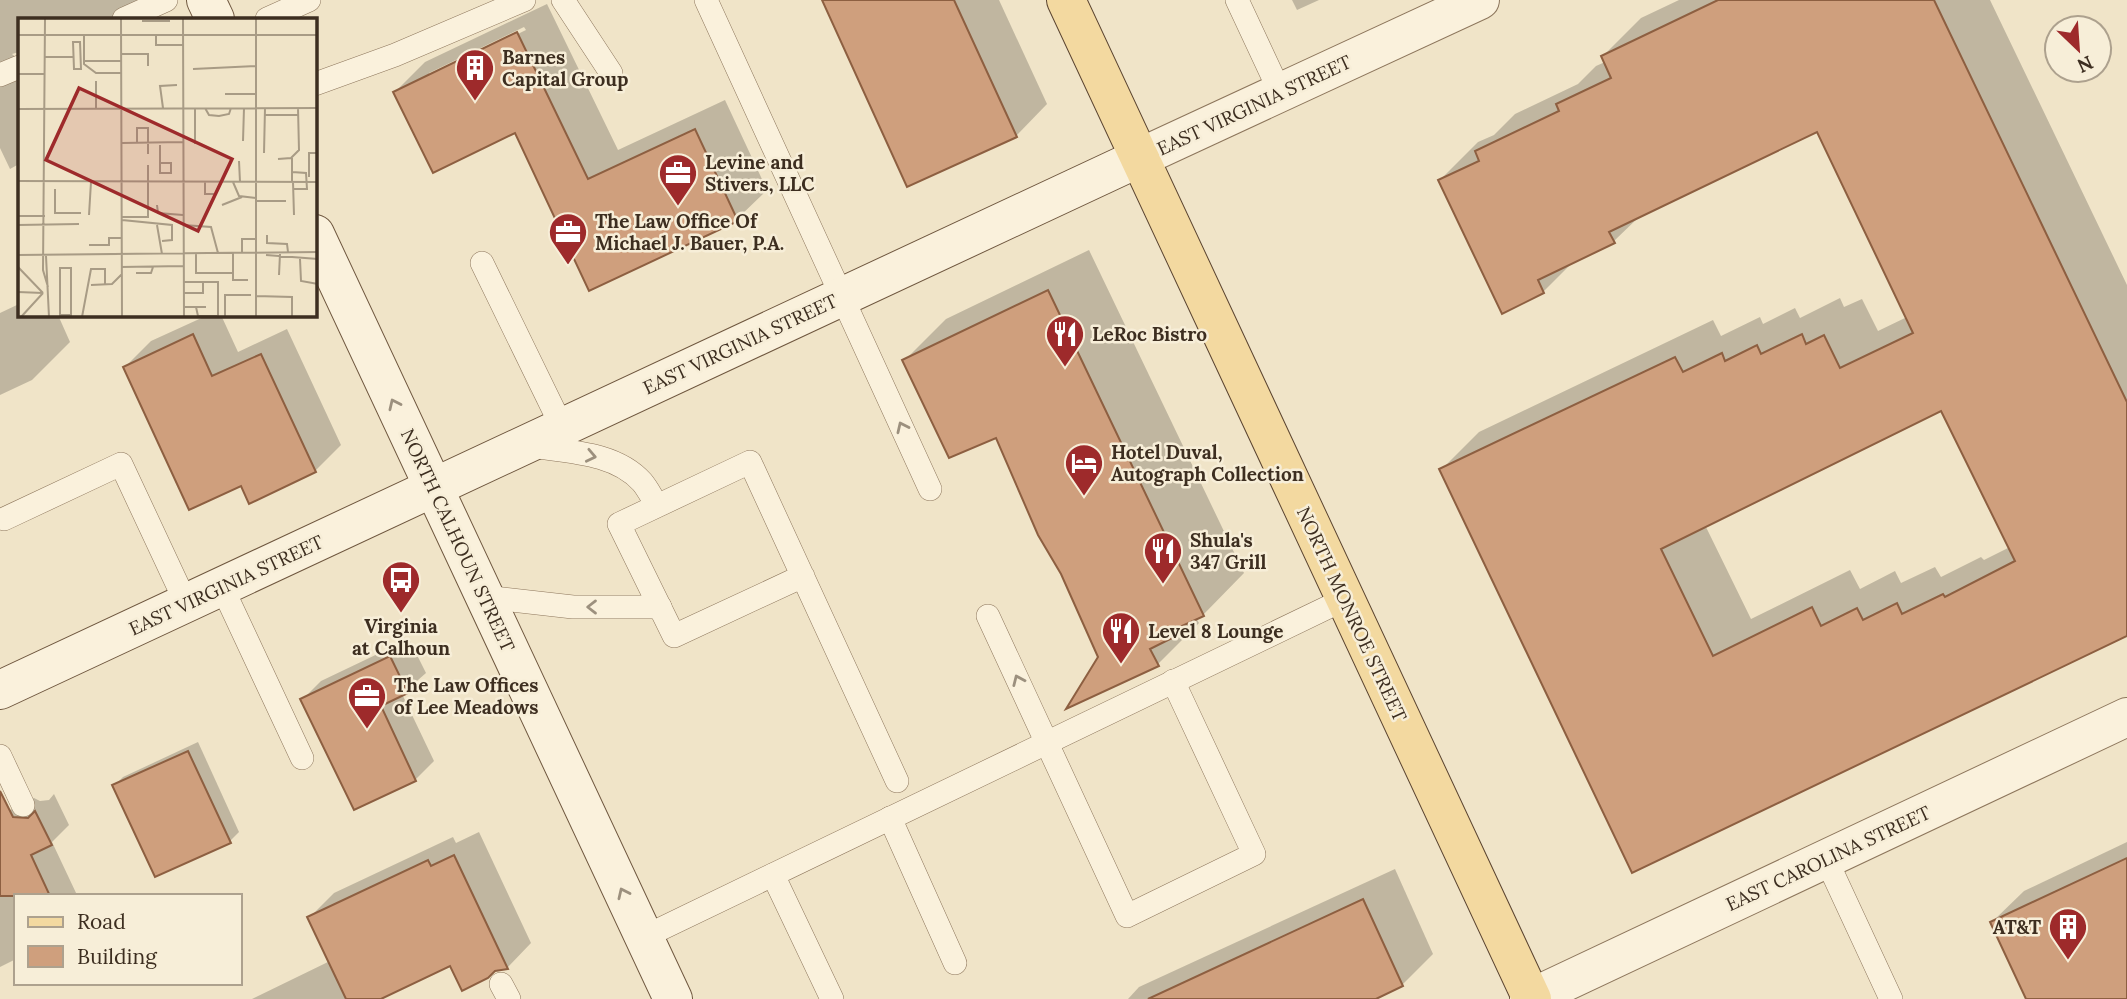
<svg xmlns="http://www.w3.org/2000/svg" width="2127" height="999" viewBox="0 0 2127 999" font-family="Lora,serif">
  <style>
    .shadow { fill: #0003; fill-rule: evenodd }
    .building { fill: #cf9f7d; stroke: #8d5f41; stroke-width: 2; fill-rule: evenodd }
    .lines { fill: none; stroke-linecap: round; stroke-linejoin: round }
    .lane-casing { stroke: #8d765c; stroke-width: 24 }
    .street-casing { stroke: #8d765c; stroke-width: 40 }
    .secondary-casing { stroke: #6f573f; stroke-width: 40 }
    .primary-casing { stroke: #5b4430; stroke-width: 40 }
    .lane { stroke: #faf1dc; stroke-width: 23 }
    .street { stroke: #faf1dc; stroke-width: 38 }
    .secondary { stroke: #faf1dc; stroke-width: 38 }
    .primary { stroke: #f3d9a0; stroke-width: 38 }
    .oneway { stroke: #9c907e }
    .labels { text-anchor: middle; stroke-width: 5; stroke-linejoin: round; paint-order: stroke }
    .poi-label { font-size: 19px; font-weight: bold; fill: #3d2e20; stroke: #f7eed8; text-anchor: start }
    .street-label { font-size: 19px; fill: #3d2e20; stroke: #f7eed8 }
    .inset-road { fill: none; stroke: #a89b85; stroke-width: 2 }
    .view { fill: #9e2a2b; fill-opacity: 0.15; stroke: #9e2a2b; stroke-width: 3.5 }
    .inset-edge { fill: none; stroke: #3d2e20; stroke-width: 3.5 }
  </style>
  <rect width="100%" height="100%" fill="#f0e4c8"/>
  <g class="shadow">
    <path d="M0 0H137L146 19H19V52L12 54 19 60V164L10 169 0 148Z"/>
    <path d="M824 0H999L1047 104 1016 136Z"/>
    <path d="M1292 0H1319L1297 10Z"/>
    <path d="M1679 0H1990L2127 285V634L1633 871 1441 470 1479 432 1713 320 1721 336 1760 317 1763 324 1795 308 1800 318 1840 298 1844 307 1862 299 1878 331 1907 317 1818 130 1641 215 1614 241 1575 260 1543 292 1440 180 1478 142 1494 135 1515 114 1578 84 1596 66 1605 62 1603 56 1641 18ZM1942 409 2010 547 1984 560 1981 557 1941 577 1935 567 1901 583 1895 571 1860 589 1850 570 1751 619 1705 525Z"/>
    <path d="M547 4 618 150 725 100 767 190 737 219 590 288 516 130 395 92 425 62ZM524 27 526 30 429 77V73Z"/>
    <path d="M1089 250 1244 573 1203 615 1196 618 1199 623 1158 664 1100 657 997 436 904 361 946 319Z"/>
    <path d="M19 304V315H58L70 342 32 380 0 395V313Z"/>
    <path d="M208 315H221L238 352 287 329 341 445 315 471 242 484 125 367 151 341Z"/>
    <path d="M409 639 426 673 402 694 434 761 415 780 302 700 321 681Z"/>
    <path d="M198 742 239 832 230 841 114 786 123 777Z"/>
    <path d="M54 794 69 825 52 842 77 895 16 896V959L0 967V815L34 798 40 801 49 800Z"/>
    <path d="M479 832 531 943 507 968 495 970 451 964 377 999H252L330 961 309 918 334 893 453 837 456 843Z"/>
    <path d="M2127 842V999H2028L1992 922 2024 891Z"/>
    <path d="M1395 869 1433 954 1402 985 1372 999H1128L1139 987Z"/>
  </g>
  <g class="building">
    <path d="M822 0H954L1017 137 907 187Z"/>
    <path d="M1718 0H1934L2127 402V636L1632 873 1439 469 1675 357 1683 372 1722 353 1725 361 1757 345 1761 354 1802 334 1806 344 1824 335 1840 368 1913 333 1817 132 1609 232 1615 243 1538 280 1544 293 1502 314 1438 180 1479 161 1475 151 1559 111 1556 104 1611 78 1601 56ZM1941 411 2015 561 1945 597 1943 594 1902 614 1897 603 1863 620 1857 608 1821 626 1812 607 1713 656 1661 549Z"/>
    <path d="M517 32 588 179 695 129 738 221 589 291 515 133 433 173 393 92Z"/>
    <path d="M1048 290 1204 616 1171 631 1174 637 1150 649 1159 666 1066 709 1098 657 1061 574 1038 535 996 438 949 458 902 360Z"/>
    <path d="M193 334 212 376 261 354 316 472 249 504 241 486 189 510 123 367Z"/>
    <path d="M390 656 408 693 381 706 416 781 354 810 300 699Z"/>
    <path d="M188 751 231 843 155 877 112 785Z"/>
    <path d="M0 791 13 817 28 818 35 811 52 845 31 855 50 896H0Z"/>
    <path d="M454 855 508 969 495 971 488 978 462 991 450 966 381 999H346L307 917 428 860 431 866Z"/>
    <path d="M2127 858V999H2026L1990 922Z"/>
    <path d="M1363 899 1403 986 1376 999H1148Z"/>
  </g>
  <g class="lines">
    <g class="lane-casing">
      <g id="lane">
        <path d="M563 0 611 73"/>
        <path d="M706 0 930 489"/>
        <path d="M1237 0 1280 92"/>
        <path d="M124 19 166 0"/>
        <path d="M267 19 309 0"/>
        <path d="M0 75 19 67"/>
        <path d="M315 84 395 55 524 0"/>
        <path d="M482 263 562 427"/>
        <path d="M530 446C568 452 615 452 642 482 648 489 652 498 657 505"/>
        <path d="M4 519 121 464 186 603"/>
        <path d="M803 576 674 636 619 524 750 462 897 781"/>
        <path d="M222 587 302 758"/>
        <path d="M485 597 573 607H660"/>
        <path d="M988 616 1127 916 1254 854 1173 681"/>
        <path d="M0 756 23 805"/>
        <path d="M890 818 955 963"/>
        <path d="M1826 859 1891 999"/>
        <path d="M773 875 832 999"/>
        <path d="M644 937 1345 599"/>
        <path d="M501 984 509 999"/>
      </g>
    </g>
    <g class="street-casing">
      <g id="street">
        <path d="M1139 158 1480 0"/>
        <path d="M1529 999 2127 717"/>
      </g>
    </g>
    <g class="secondary-casing">
      <g id="secondary">
        <path d="M206 0 215 19"/>
        <path d="M315 234 673 999"/>
        <path d="M0 690 1139 158"/>
      </g>
    </g>
    <g class="primary-casing">
      <path id="primary" d="M1066 0 1532 999"/>
    </g>
    <use href="#lane" class="lane"/>
    <use href="#street" class="street"/>
    <use href="#secondary" class="secondary"/>
    <use href="#primary" class="primary"/>
  </g>
  <defs><path id="oneway-chevron" d="M-2-3.5L2.5 0L-2 3.5" fill="none" stroke-width="1.6" stroke-linecap="round" stroke-linejoin="round" transform="scale(1.75)"/></defs>
  <g class="oneway">
    <use href="#oneway-chevron" transform="translate(394 404) rotate(-115)"/>
    <use href="#oneway-chevron" transform="translate(902 427) rotate(-115)"/>
    <use href="#oneway-chevron" transform="translate(591 456) rotate(12)"/>
    <use href="#oneway-chevron" transform="translate(592 607) rotate(180)"/>
    <use href="#oneway-chevron" transform="translate(1018 680) rotate(-114)"/>
    <use href="#oneway-chevron" transform="translate(623 893) rotate(-115)"/>
  </g>
  <defs>
    <g id="building-pin" transform="scale(2.0125)"><path d="M0 17L-7.5 6A9.5 9.5 0 1 1 7.5 6Z" fill="#9e2a2b" stroke="#f7eed8"/><path d="M-4-6H4V6H1V3H-1V6H-4ZM-2.5-4.3h1.7v1.8h-1.7ZM.8-4.3h1.7v1.8H.8ZM-2.5-1h1.7V.8h-1.7ZM.8-1h1.7V.8H.8Z" fill="#fff"/></g>
    <g id="office-pin" transform="scale(2.0125)"><path d="M0 17L-7.5 6A9.5 9.5 0 1 1 7.5 6Z" fill="#9e2a2b" stroke="#f7eed8"/><path d="M-6-3h4V-5.5h4V-3h4V5H-6ZM-1-4.5V-3h2v-1.5ZM-6 0V1H6V0Z" fill="#fff"/></g>
    <g id="restaurant-pin" transform="scale(2.0125)"><path d="M0 17L-7.5 6A9.5 9.5 0 1 1 7.5 6Z" fill="#9e2a2b" stroke="#f7eed8"/><path d="M-5-6h1v4h1v-4h1v4h1v-4h1v5L-1.5 .5V6h-2V.5L-5-1ZM5-6V6H3V1.5H1.5Q1.5-4 5-6Z" fill="#fff"/></g>
    <g id="hotel-pin" transform="scale(2.0125)"><path d="M0 17L-7.5 6A9.5 9.5 0 1 1 7.5 6Z" fill="#9e2a2b" stroke="#f7eed8"/><path d="M-6-4.5h1.5V1H6V5H4.5V3h-9V5H-6ZM-4 0a1.8 1.8 0 1 1 3.6 0ZM.5 0V-2.5h3Q6-2.5 6 0Z" fill="#fff"/></g>
    <g id="bus-pin" transform="scale(2.0125)"><path d="M0 17L-7.5 6A9.5 9.5 0 1 1 7.5 6Z" fill="#9e2a2b" stroke="#f7eed8"/><path d="M-5-6H5V4H4V6H2V4H-2V6H-4V4H-5ZM-3.5-4V0h7V-4ZM-3.5 1.2v1.5H-2V1.2ZM2 1.2v1.5H3.5V1.2Z" fill="#fff"/></g>
  </defs>
  <g fill-rule="evenodd">
    <use href="#building-pin" x="475" y="68"/>
    <use href="#office-pin" x="678" y="173"/>
    <use href="#office-pin" x="568" y="232"/>
    <use href="#restaurant-pin" x="1065" y="334"/>
    <use href="#hotel-pin" x="1084" y="463"/>
    <use href="#restaurant-pin" x="1163" y="551"/>
    <use href="#bus-pin" x="401" y="580"/>
    <use href="#restaurant-pin" x="1121" y="631"/>
    <use href="#office-pin" x="367" y="696"/>
    <use href="#building-pin" x="2068" y="927"/>
  </g>
  <g class="labels">
    <g class="poi-label">
      <text x="502" y="64">Barnes<tspan x="502" dy="22">Capital Group</tspan></text>
      <text x="705" y="169">Levine and<tspan x="705" dy="22">Stivers, LLC</tspan></text>
      <text x="595" y="228">The Law Office Of<tspan x="595" dy="22">Michael J. Bauer, P.A.</tspan></text>
      <text x="1092" y="341">LeRoc Bistro</text>
      <text x="1111" y="459">Hotel Duval,<tspan x="1111" dy="22">Autograph Collection</tspan></text>
      <text x="1190" y="547">Shula's<tspan x="1190" dy="22">347 Grill</tspan></text>
      <text x="401" y="633" text-anchor="middle">Virginia<tspan x="401" dy="22">at Calhoun</tspan></text>
      <text x="1148" y="638">Level 8 Lounge</text>
      <text x="394" y="692">The Law Offices<tspan x="394" dy="22">of Lee Meadows</tspan></text>
      <text x="2041" y="934" text-anchor="end">AT&amp;T</text>
    </g>
    <g class="street-label">
      <text transform="translate(1254 105) rotate(-25)" y="7">EAST VIRGINIA STREET</text>
      <text transform="translate(740 344) rotate(-25)" y="7">EAST VIRGINIA STREET</text>
      <text transform="translate(458 540) rotate(65)" y="7">NORTH CALHOUN STREET</text>
      <text transform="translate(226 585) rotate(-25)" y="7">EAST VIRGINIA STREET</text>
      <text transform="translate(1352 614) rotate(65)" y="7">NORTH MONROE STREET</text>
      <text transform="translate(1828 858) rotate(-25)" y="7">EAST CAROLINA STREET</text>
    </g>
  </g>
  <g transform="translate(18 18)">
    <rect width="299" height="299" fill="#f0e4c8"/>
    <path class="inset-road" d="M27 1 25 252 30 269M103 1 104 299M165 1 166 299M238 1V299M124 3H152M0 17H300M66 17V46L78 55H103M138 17V27H165M55 24H62L63 51H56ZM104 36H130V48M27 39H56M66 43H104M175 51 238 48M0 67V56H27M207 76H238M78 90V63M145 90 142 68 159 67M177 90V126M187 90 191 97 201 98 211 96 213 90M0 91 300 90M247 97H281M225 123 226 90M104 125 165 124M119 125V110H130V136M246 135 247 90M274 140V164M260 141 273 140 281 132 280 90M221 143 222 164M142 145H153V155H142V127M274 154 288 155 289 171H275M291 159V135H300M0 163 300 164M187 164V176H197M215 164 221 178 238 180M275 164 276 197M37 171V195H63M238 183H268M139 187 140 195 165 197M204 187 224 179M71 197 73 164M0 198H27M104 199H130V147M104 202 154 207V222L144 223M0 207 61 206M139 207 144 236M165 207 193 209 200 235M249 217V225L269 226 270 234M71 227H91V220H104M215 235V262H230M224 235V221H238M178 236V255H215M0 237 300 234M248 237 300 241M28 238 31 299M282 241 283 263 300 266M0 249 25 275M103 249 166 248M42 250H53V297H42ZM118 255H133L135 249M261 257 262 236M166 264H200V299M73 267 94 266 104 256M0 274 25 275M166 275H185V264M238 278 274 279V299M166 289H188M178 289 180 298H200M3 299 25 275M64 299 73 251H87V267M207 299V277H233"/>
    <path class="view" d="M61 70 214 141 180 213 28 142Z"/>
    <rect width="299" height="299" class="inset-edge"/>
  </g>
  <rect x="14" y="894" width="228" height="91" fill="#f7eed8" stroke="#ada18e" stroke-width="2"/>
  <rect x="28" y="917" width="35" height="10" fill="#f3d9a0" stroke="#ada18e" stroke-width="2"/>
  <text x="77" y="929" font-size="21" fill="#3d2e20">Road</text>
  <rect x="28" y="946" width="35" height="21" fill="#cf9f7d" stroke="#ada18e" stroke-width="2"/>
  <text x="77" y="964" font-size="21" fill="#3d2e20">Building</text>
  <g transform="translate(2078 49) rotate(155)"><circle r="33" fill="#f7eed8" stroke="#ada18e" stroke-width="2"/>
  <path d="M0-5L12 26L0 18L-12 26Z" fill="#9e2a2b"/>
  <text y="-10" font-size="19" font-weight="bold" text-anchor="middle" fill="#3d2e20">N</text>
  </g>
</svg>
